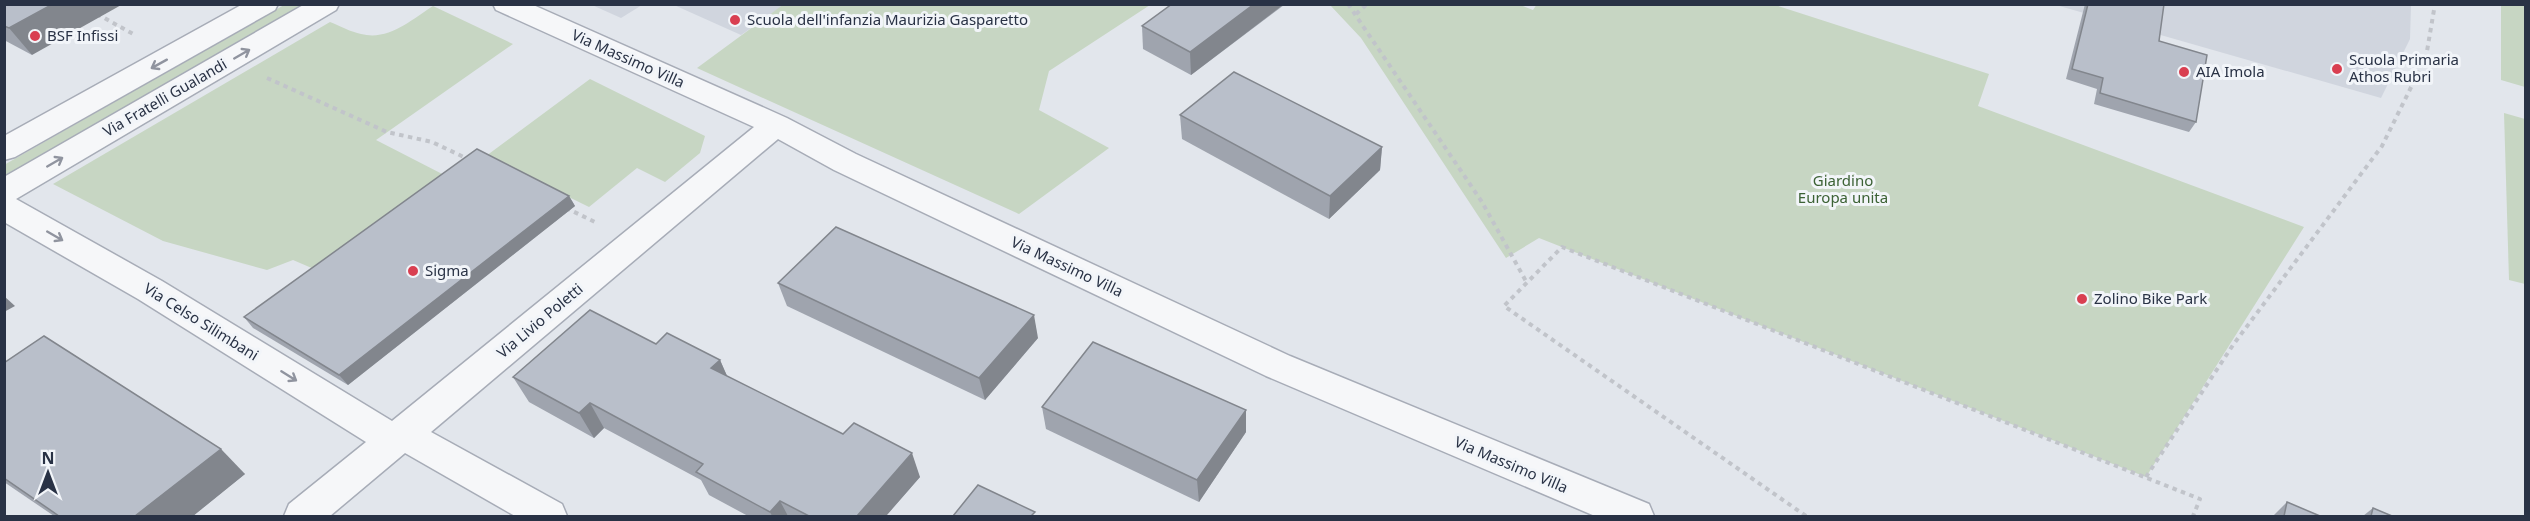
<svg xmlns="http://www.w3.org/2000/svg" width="2530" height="521" viewBox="0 0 2530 521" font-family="'Noto Sans',sans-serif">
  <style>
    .built { fill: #d0d5de }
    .green { fill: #c7d6c3 }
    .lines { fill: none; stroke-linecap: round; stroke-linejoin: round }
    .street-casing { stroke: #a7acb7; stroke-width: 3 }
    .path { stroke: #c1c4ca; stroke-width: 4; stroke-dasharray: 4.5 4.5; stroke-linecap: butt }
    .street { fill: #f6f7f9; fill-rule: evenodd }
    .wall { fill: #9fa4ae }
    .shaded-wall { fill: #82868d }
    .building { fill: #b9bfca; stroke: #82868d; stroke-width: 1.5 }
    .oneway { stroke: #90949f }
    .poi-dot { fill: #d93f51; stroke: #f2f5f9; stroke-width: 2 }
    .labels { text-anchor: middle; stroke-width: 6; stroke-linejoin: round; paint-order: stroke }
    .poi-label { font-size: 15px; fill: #293245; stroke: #f2f5f9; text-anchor: start }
    .street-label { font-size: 15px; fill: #293245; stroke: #f2f5f9 }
    .park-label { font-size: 15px; fill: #3c6235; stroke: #f2f5f9 }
  </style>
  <rect width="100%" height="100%" fill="#e2e6ec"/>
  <g class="built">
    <path d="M592 5H642L621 18Z"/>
    <path d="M674 5H784L741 35Z"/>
    <path d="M2056 5H2411L2410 39 2381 98Z"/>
  </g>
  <g class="green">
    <path d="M784 4H1150V5L1049 71 1039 110 1109 148 1019 214 697 68Z"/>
    <path d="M1518 4 1533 10 1537 4 1775 5 1989 74 1978 106 2304 227 2146 477 1539 238 1506 258 1361 38 1330 5Z"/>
    <path d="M284 5H302L12 173 5 175 4 165Z"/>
    <path d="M2501 5H2525V87L2501 80Z"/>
    <path d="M433 6 513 44 376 140 450 178 321 272 293 260 267 270 163 241 53 184 330 22C340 26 351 32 361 34 389 41 411 20 433 6Z"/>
    <path d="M590 79 705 136 700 153 665 182 637 168 589 207 486 156Z"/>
    <path d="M2504 113 2525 119V284L2509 280Z"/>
  </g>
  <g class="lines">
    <g class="street-casing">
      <g id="street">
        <path d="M243 4H278L275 10 15 157 4 160V136Z"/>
        <path d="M305 4H339L336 10 16 199 162 281 392 421 754 127 496 10 493 4H531L787 118 856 154 1290 356 1649 504 1654 516H1595L1266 376 834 170 778 139 431 432 562 504 567 516H515L405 453 330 516H284L289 504 366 442 138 299 4 222V177Z"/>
      </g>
    </g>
    <g class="path">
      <path d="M1348 4 1482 202 1527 283"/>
      <path d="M97 14 135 35"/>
      <path d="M1356 14 1367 4"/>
      <path d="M267 78 387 132 432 142 468 159"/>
      <path d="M566 208 597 223"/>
      <path d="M2146 477 2233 345 2382 146 2426 57 2435 4"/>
      <path d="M1806 516 1504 306 1562 247 2200 499 2193 516"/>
    </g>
    <use href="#street" class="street"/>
  </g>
  <g class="wall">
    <path d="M4 4 32 55 4 40Z"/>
    <path d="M2085 4H2164L2159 41 2196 122 2189 132 2094 104 2097 89 2066 79Z"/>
    <path d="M1284 5 1191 75 1143 49 1142 26Z"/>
    <path d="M1180 115 1382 147 1380 170 1329 219 1182 139Z"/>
    <path d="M569 196 575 206 348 385 253 328 244 317Z"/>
    <path d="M778 283 1038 338 985 400 787 306Z"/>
    <path d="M656 344 720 360 727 376 843 434 920 477 886 516H748L709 495 701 480 604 428 594 438 529 402 513 377Z"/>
    <path d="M4 363 245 474 193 516H54L4 482Z"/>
    <path d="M1042 407 1246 410V432L1199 502 1046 429Z"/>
    <path d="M2287 502 2320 516H2273Z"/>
    <path d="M2373 508 2392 516H2363Z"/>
  </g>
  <g class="shaded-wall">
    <path d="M53 4H123L32 55 9 28Z"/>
    <path d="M1254 4H1284L1191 75 1190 52Z"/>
    <path d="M1382 147 1380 170 1329 219 1330 196Z"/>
    <path d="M569 196 575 206 348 385 339 375Z"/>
    <path d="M4 296 15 306 4 312Z"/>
    <path d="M1034 315 1038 338 985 400 979 378Z"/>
    <path d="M720 360 731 385 711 368Z"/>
    <path d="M590 403 604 428 594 438 579 413Z"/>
    <path d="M1246 410V432L1199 502 1197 480Z"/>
    <path d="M221 449 245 474 193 516H135Z"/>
    <path d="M912 453 920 477 886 516H857Z"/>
    <path d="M780 501 788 516H772L770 512Z"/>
  </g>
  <g class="building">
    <path d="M4 4H53L9 28 4 26Z"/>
    <path d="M1172 4H1254L1190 52 1142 26Z"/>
    <path d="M2088 4H2164L2159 41 2207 55 2196 122 2100 93 2103 78 2072 69Z"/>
    <path d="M1234 72 1382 147 1330 196 1180 115Z"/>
    <path d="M477 149 569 196 339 375 244 317Z"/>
    <path d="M836 227 1034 315 979 378 778 283Z"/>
    <path d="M590 310 656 344 667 333 720 360 711 368 843 434 854 423 912 453 857 516H809L780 501 770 512 696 472 703 464 590 403 579 413 513 377Z"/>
    <path d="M44 336 221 449 135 516H59L4 478V363Z"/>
    <path d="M1093 342 1246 410 1197 480 1042 407Z"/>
    <path d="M978 485 1035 512 1031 516H953Z"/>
    <path d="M2287 502 2320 516H2284Z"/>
    <path d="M2373 508 2392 516H2371Z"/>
  </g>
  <defs><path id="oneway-shaft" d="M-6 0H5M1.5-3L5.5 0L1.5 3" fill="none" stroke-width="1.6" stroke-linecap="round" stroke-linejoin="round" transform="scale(1.5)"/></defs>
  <g class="oneway">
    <use href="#oneway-shaft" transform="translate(242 54) rotate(-30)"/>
    <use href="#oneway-shaft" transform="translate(159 64) rotate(151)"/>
    <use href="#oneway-shaft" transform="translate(55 162) rotate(-30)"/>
    <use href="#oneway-shaft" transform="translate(55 236) rotate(30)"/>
    <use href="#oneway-shaft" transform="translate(289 376) rotate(32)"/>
  </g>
  <g class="poi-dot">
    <circle cx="735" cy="20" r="6"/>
    <circle cx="35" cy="36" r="6"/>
    <circle cx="2337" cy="69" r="6"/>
    <circle cx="2184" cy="72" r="6"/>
    <circle cx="413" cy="271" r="6"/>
    <circle cx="2082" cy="299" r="6"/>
  </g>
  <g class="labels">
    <g class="poi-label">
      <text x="747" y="25">Scuola dell'infanzia Maurizia Gasparetto</text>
      <text x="47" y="41">BSF Infissi</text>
      <text x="2349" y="65">Scuola Primaria<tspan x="2349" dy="17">Athos Rubri</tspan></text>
      <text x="2196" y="77">AIA Imola</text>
      <text x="425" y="276">Sigma</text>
      <text x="2094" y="304">Zolino Bike Park</text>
    </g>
    <g class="street-label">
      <text transform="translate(628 59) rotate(24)" y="5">Via Massimo Villa</text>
      <text transform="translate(165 98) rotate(-30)" y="5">Via Fratelli Gualandi</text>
      <text transform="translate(1067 267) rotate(25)" y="5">Via Massimo Villa</text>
      <text transform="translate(540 321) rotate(-40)" y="5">Via Livio Poletti</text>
      <text transform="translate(201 322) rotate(32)" y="5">Via Celso Silimbani</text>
      <text transform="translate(1511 465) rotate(23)" y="5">Via Massimo Villa</text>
    </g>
    <g class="park-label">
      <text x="1843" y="186">Giardino<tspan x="1843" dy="17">Europa unita</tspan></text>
    </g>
  </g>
  <rect width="2530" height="521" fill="none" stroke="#293245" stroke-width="12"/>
  <g transform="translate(48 473)" stroke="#f2f5f9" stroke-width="4.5" paint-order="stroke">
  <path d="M0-4.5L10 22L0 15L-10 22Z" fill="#293245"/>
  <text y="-9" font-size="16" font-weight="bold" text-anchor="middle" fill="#293245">N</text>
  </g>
</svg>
